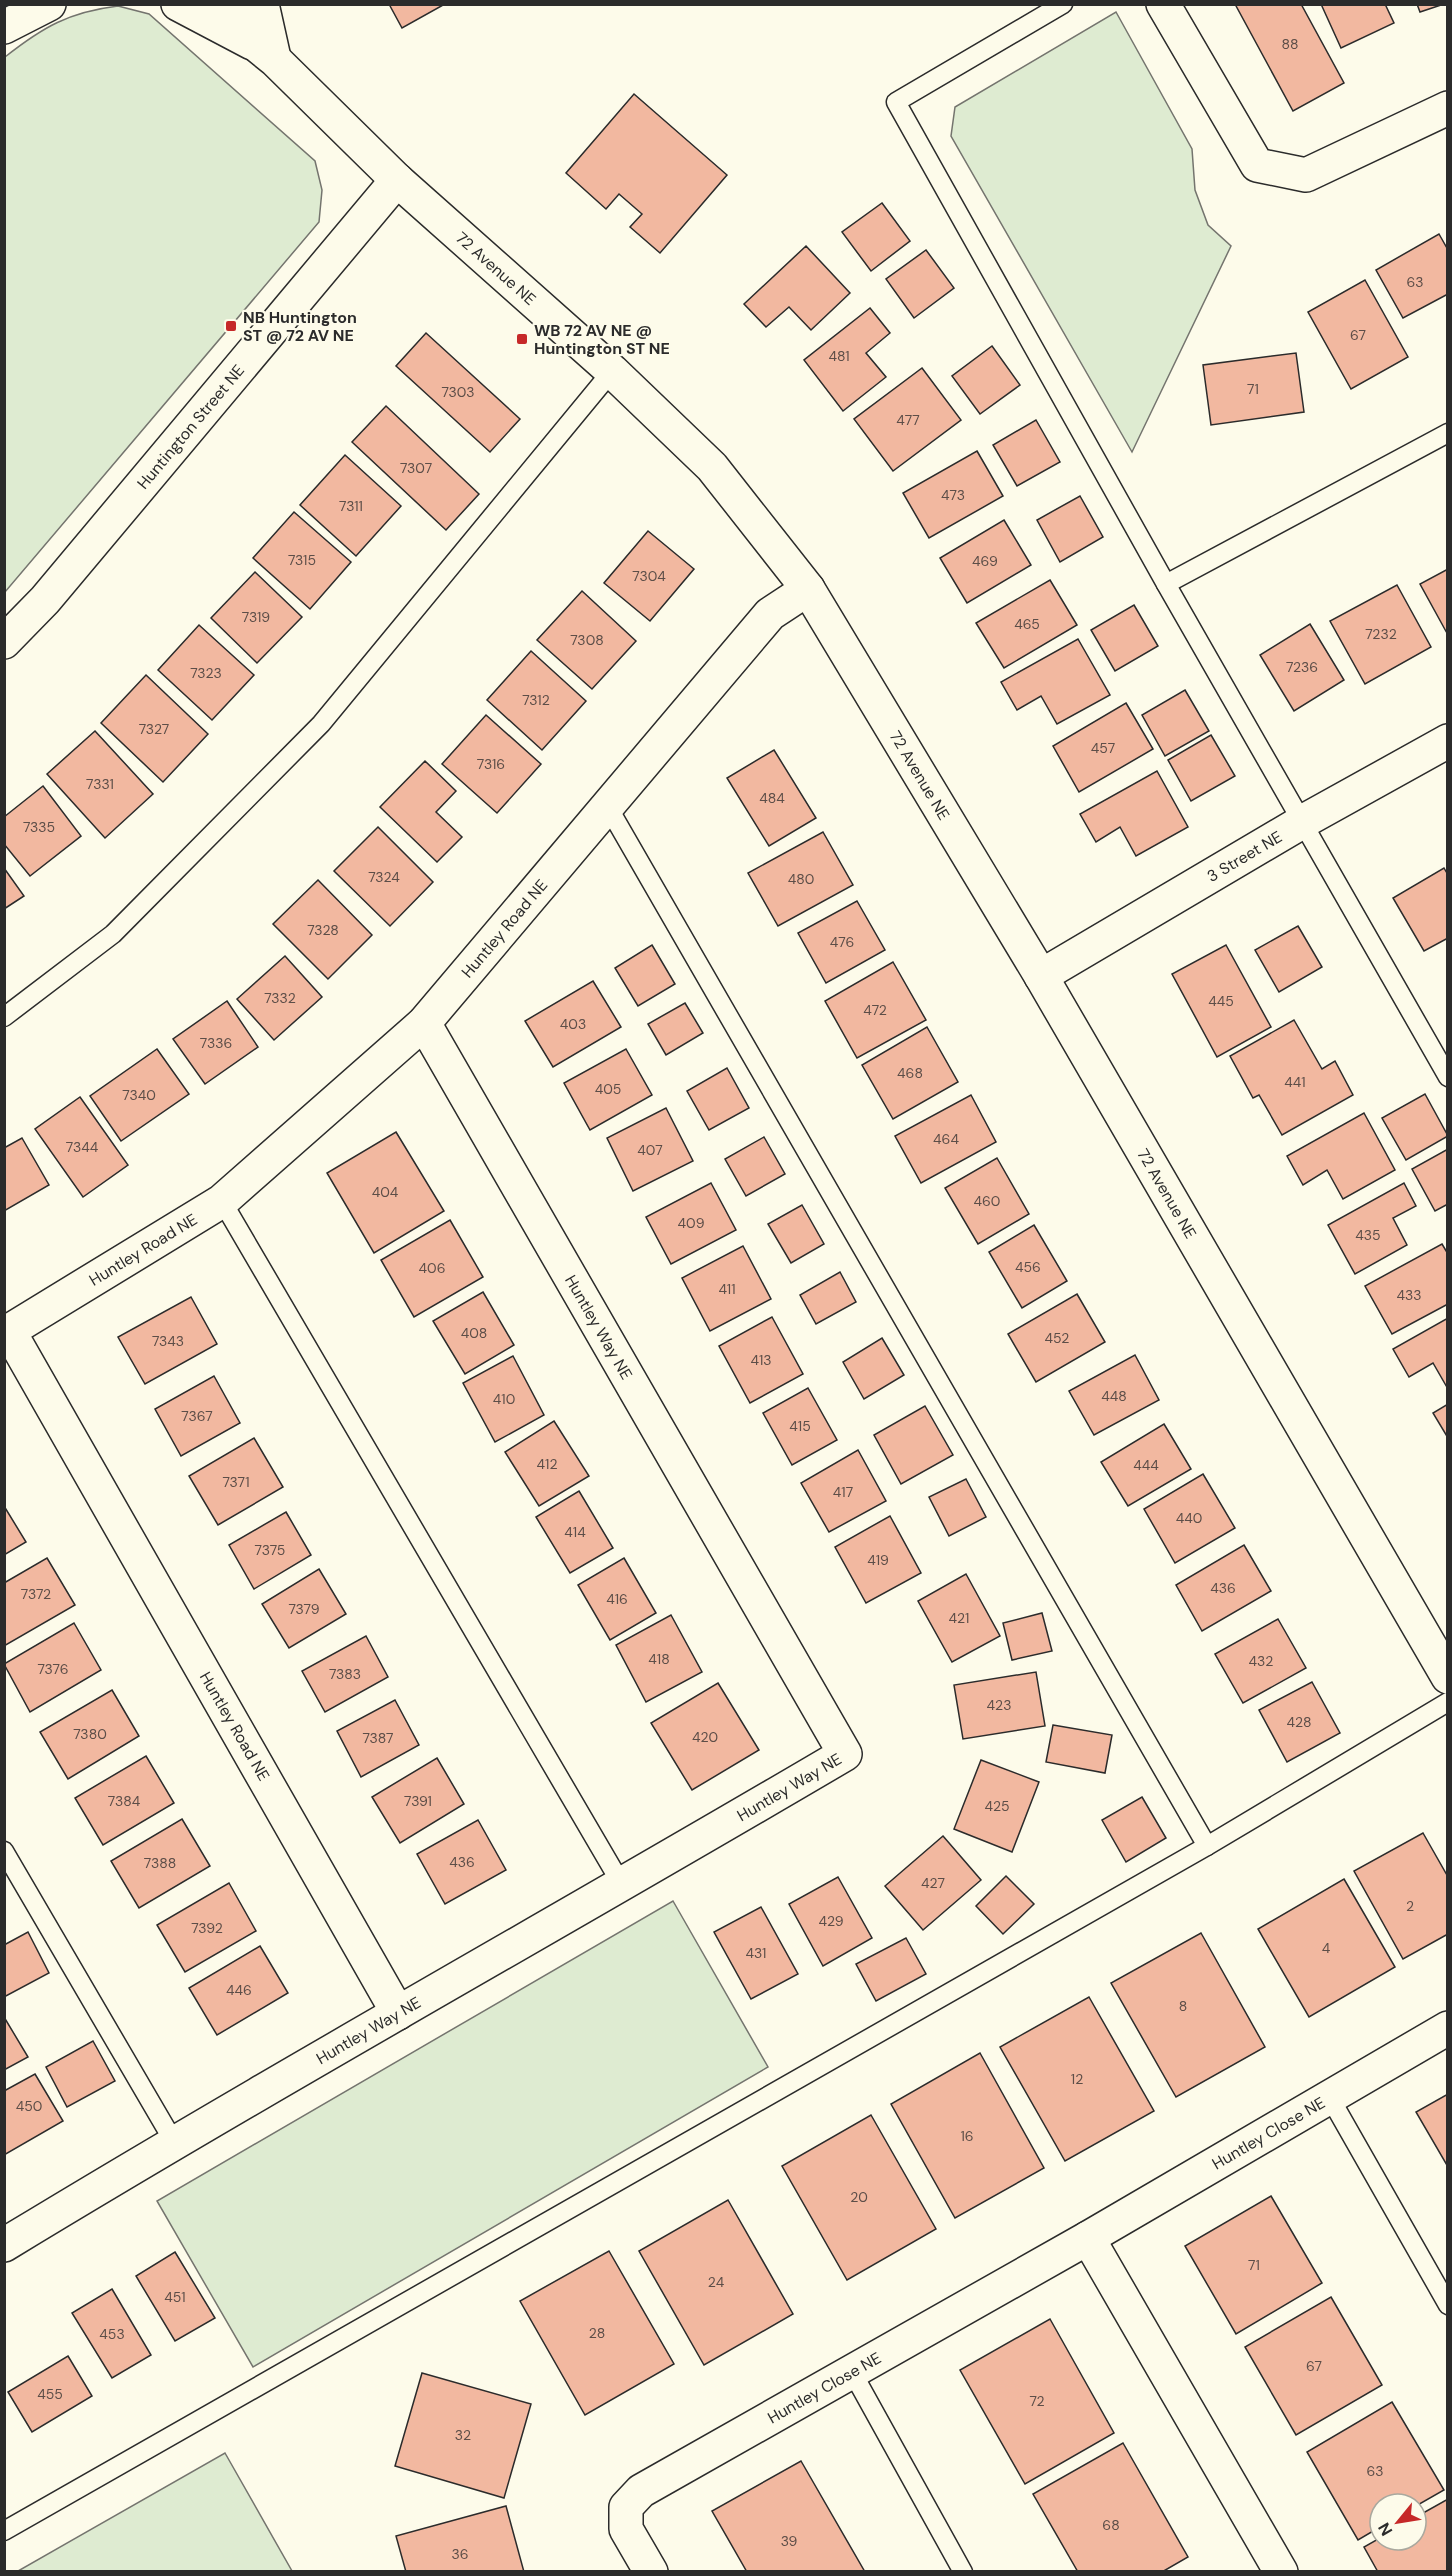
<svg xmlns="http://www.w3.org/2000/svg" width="1452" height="2576" viewBox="0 0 1452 2576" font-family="'DM Sans',sans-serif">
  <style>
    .green { fill: #deebd1; stroke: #74746e; stroke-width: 1.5 }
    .building { fill: #f2b8a0; stroke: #2b2b2b; stroke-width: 1.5 }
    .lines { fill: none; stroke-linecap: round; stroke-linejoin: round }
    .lane-casing { stroke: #2b2b2b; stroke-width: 21 }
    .street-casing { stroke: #2b2b2b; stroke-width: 36 }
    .secondary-casing { stroke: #2b2b2b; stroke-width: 36 }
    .lane { stroke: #fdfbea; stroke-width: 18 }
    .street { stroke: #fdfbea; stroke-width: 33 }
    .secondary { stroke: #fdfbea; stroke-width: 33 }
    .poi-dot { fill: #c62828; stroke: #fdfbea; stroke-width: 2 }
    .labels { text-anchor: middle; stroke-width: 4.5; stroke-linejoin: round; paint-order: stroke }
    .number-label { font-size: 14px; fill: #5d4e48 }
    .street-label { font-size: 16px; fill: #2b2b2b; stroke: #fdfbea }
    .poi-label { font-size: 16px; font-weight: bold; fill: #2b2b2b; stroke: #fdfbea; text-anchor: start }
  </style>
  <rect width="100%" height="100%" fill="#fdfbea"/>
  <g class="green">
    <path d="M118 6 149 14 315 161 322 190 319 222 5 592V57C43 27 69 12 118 6Z"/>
    <path d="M1116 12 1192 149 1195 190 1208 225 1231 246 1132 452 951 136 955 107Z"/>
    <path d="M673 1901 768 2067 253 2367 157 2201Z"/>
    <path d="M225 2453 292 2571H18Z"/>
  </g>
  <g class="building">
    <path d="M389 4H445L402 28Z"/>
    <path d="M1235 4H1301L1344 83 1293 111Z"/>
    <path d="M1321 4H1385L1394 23 1341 48Z"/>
    <path d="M1417 4H1444L1420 12Z"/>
    <path d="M634 94 727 175 660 253 630 227 642 214 619 194 606 209 566 173Z"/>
    <path d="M882 203 910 241 871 271 842 232Z"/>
    <path d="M1439 234 1448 250V294L1403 318 1376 270Z"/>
    <path d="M806 246 850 293 811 330 789 307 766 327 744 304Z"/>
    <path d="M926 250 954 288 914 318 886 279Z"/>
    <path d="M1365 280 1408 357 1351 389 1308 312Z"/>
    <path d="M870 308 890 333 866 353 886 377 843 411 804 360Z"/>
    <path d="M426 333 520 419 490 452 396 366Z"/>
    <path d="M992 346 1020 385 980 414 952 376Z"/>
    <path d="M1296 353 1304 412 1211 425 1203 365Z"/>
    <path d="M922 368 961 420 893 471 854 419Z"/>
    <path d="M386 406 479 494 446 530 352 442Z"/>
    <path d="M1036 420 1060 462 1017 486 993 445Z"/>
    <path d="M977 451 1003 496 929 538 903 493Z"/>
    <path d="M345 455 401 506 356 556 300 505Z"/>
    <path d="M1080 496 1103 537 1060 562 1037 520Z"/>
    <path d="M294 512 351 562 310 609 253 558Z"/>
    <path d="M1004 520 1031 565 967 603 940 558Z"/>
    <path d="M648 531 694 569 650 621 604 583Z"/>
    <path d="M1448 569V635L1420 584Z"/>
    <path d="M255 572 302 617 257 663 211 618Z"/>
    <path d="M1050 580 1077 625 1004 668 976 623Z"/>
    <path d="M1397 585 1431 647 1365 684 1330 621Z"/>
    <path d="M582 591 636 641 592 689 537 640Z"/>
    <path d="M1134 605 1158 646 1115 671 1091 630Z"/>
    <path d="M1310 624 1344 680 1294 711 1260 655Z"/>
    <path d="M199 625 254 675 212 720 158 670Z"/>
    <path d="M1078 639 1110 695 1057 724 1041 696 1017 710 1001 682Z"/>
    <path d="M531 651 586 701 542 750 487 700Z"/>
    <path d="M146 675 208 734 163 782 101 723Z"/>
    <path d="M1185 690 1209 731 1165 756 1142 715Z"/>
    <path d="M1126 703 1153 749 1079 792 1053 746Z"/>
    <path d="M486 715 541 764 497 813 442 764Z"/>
    <path d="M95 731 153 794 105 838 47 774Z"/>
    <path d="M1211 735 1235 776 1191 801 1168 760Z"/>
    <path d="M774 750 816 818 769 846 727 778Z"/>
    <path d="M425 761 456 791 436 812 462 837 437 862 380 807Z"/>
    <path d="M1157 771 1188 827 1136 856 1120 827 1096 842 1080 814Z"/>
    <path d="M43 786 81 836 30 876 4 844V817Z"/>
    <path d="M378 827 433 882 390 926 334 871Z"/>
    <path d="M823 832 853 885 778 926 748 873Z"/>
    <path d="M4 868 24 896 4 909Z"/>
    <path d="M1444 868 1448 875V938L1424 951 1393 898Z"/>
    <path d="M318 880 372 935 328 979 273 924Z"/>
    <path d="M857 901 885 950 826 983 798 933Z"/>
    <path d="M1298 926 1322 967 1279 992 1255 950Z"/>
    <path d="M652 945 675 984 638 1006 615 968Z"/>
    <path d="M1226 945 1271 1027 1217 1057 1172 974Z"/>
    <path d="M285 956 322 997 274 1040 237 999Z"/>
    <path d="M893 962 926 1020 857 1058 825 1001Z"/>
    <path d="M593 981 621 1027 553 1067 525 1021Z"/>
    <path d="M227 1001 258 1047 205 1084 173 1039Z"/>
    <path d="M685 1003 703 1033 666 1055 648 1024Z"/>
    <path d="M1294 1020 1322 1069 1335 1061 1353 1095 1282 1135 1259 1095 1253 1098 1230 1056Z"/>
    <path d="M927 1027 958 1082 893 1119 862 1065Z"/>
    <path d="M157 1049 189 1094 121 1141 90 1096Z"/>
    <path d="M626 1049 652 1095 590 1130 564 1083Z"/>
    <path d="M727 1068 749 1108 709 1130 687 1091Z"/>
    <path d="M1425 1094 1448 1136 1406 1160 1382 1118Z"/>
    <path d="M971 1095 996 1142 921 1183 895 1136Z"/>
    <path d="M80 1097 128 1165 83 1197 35 1129Z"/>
    <path d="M666 1108 693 1161 633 1191 607 1138Z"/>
    <path d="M1364 1113 1395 1170 1343 1199 1327 1170 1303 1185 1287 1156Z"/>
    <path d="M396 1132 444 1211 374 1253 327 1173Z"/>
    <path d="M764 1137 785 1174 746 1196 725 1159Z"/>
    <path d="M22 1138 49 1185 4 1211V1148Z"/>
    <path d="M1448 1149V1204L1435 1211 1412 1169Z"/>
    <path d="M997 1158 1029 1214 978 1244 945 1188Z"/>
    <path d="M711 1183 736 1230 671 1264 646 1217Z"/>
    <path d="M1404 1183 1416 1206 1393 1218 1407 1245 1355 1274 1328 1225Z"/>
    <path d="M802 1205 824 1244 791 1263 768 1224Z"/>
    <path d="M450 1220 483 1277 414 1317 381 1260Z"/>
    <path d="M1034 1225 1067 1281 1022 1308 989 1252Z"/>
    <path d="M1442 1244 1448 1254V1304L1392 1334 1365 1286Z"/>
    <path d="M743 1246 771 1299 710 1331 682 1278Z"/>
    <path d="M840 1272 856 1302 816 1324 800 1295Z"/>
    <path d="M483 1292 514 1345 465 1374 433 1321Z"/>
    <path d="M1077 1294 1105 1342 1036 1382 1008 1334Z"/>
    <path d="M191 1297 217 1344 145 1384 118 1337Z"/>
    <path d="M772 1317 803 1374 750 1403 719 1346Z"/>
    <path d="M1448 1318V1389L1433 1363 1409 1377 1393 1349Z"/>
    <path d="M882 1338 904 1375 864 1399 843 1362Z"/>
    <path d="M1135 1355 1159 1400 1094 1435 1069 1391Z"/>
    <path d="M513 1356 544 1415 495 1442 463 1383Z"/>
    <path d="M214 1376 240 1423 181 1456 155 1409Z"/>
    <path d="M808 1388 837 1440 792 1465 763 1413Z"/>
    <path d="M1448 1404V1438L1433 1413Z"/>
    <path d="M925 1406 953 1455 901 1484 874 1435Z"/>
    <path d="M554 1421 589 1476 539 1506 505 1452Z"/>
    <path d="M1164 1424 1191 1469 1128 1506 1101 1462Z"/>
    <path d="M254 1438 283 1487 218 1525 189 1476Z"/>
    <path d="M858 1450 886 1501 829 1532 801 1483Z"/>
    <path d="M1203 1474 1235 1528 1175 1563 1144 1509Z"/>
    <path d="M966 1479 986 1517 949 1536 929 1497Z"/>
    <path d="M579 1491 613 1548 570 1573 536 1517Z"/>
    <path d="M4 1506 26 1542 4 1555Z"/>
    <path d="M286 1512 311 1555 254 1589 229 1545Z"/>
    <path d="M890 1516 921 1573 866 1603 835 1547Z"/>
    <path d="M1244 1545 1271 1591 1202 1631 1176 1585Z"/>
    <path d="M47 1558 75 1605 4 1646V1583Z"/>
    <path d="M624 1558 656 1613 610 1640 578 1585Z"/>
    <path d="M319 1569 346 1614 289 1648 262 1604Z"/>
    <path d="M966 1574 1000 1636 952 1662 918 1601Z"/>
    <path d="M1042 1613 1052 1651 1012 1660 1003 1623Z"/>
    <path d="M671 1615 702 1672 646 1702 616 1645Z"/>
    <path d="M1278 1619 1306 1668 1243 1703 1215 1654Z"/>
    <path d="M74 1623 101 1670 30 1712 4 1664Z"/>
    <path d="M366 1636 388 1677 325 1712 302 1671Z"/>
    <path d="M1036 1672 1045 1726 963 1739 954 1685Z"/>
    <path d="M1312 1682 1340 1733 1287 1762 1259 1710Z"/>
    <path d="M718 1683 759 1750 692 1790 651 1723Z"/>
    <path d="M112 1690 139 1736 68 1779 40 1732Z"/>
    <path d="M395 1700 419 1745 361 1777 337 1731Z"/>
    <path d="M1053 1725 1112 1735 1105 1773 1046 1762Z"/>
    <path d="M146 1756 174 1803 103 1845 75 1798Z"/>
    <path d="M437 1758 464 1804 400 1843 372 1797Z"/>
    <path d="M981 1760 1039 1782 1012 1852 954 1829Z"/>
    <path d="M1142 1797 1166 1838 1126 1862 1102 1820Z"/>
    <path d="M182 1819 210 1866 139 1908 111 1861Z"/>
    <path d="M478 1820 506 1870 445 1904 417 1854Z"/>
    <path d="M1423 1833 1448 1877V1934L1403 1959 1354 1871Z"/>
    <path d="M943 1836 981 1880 923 1930 885 1886Z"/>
    <path d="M1006 1876 1034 1904 1003 1934 976 1906Z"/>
    <path d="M838 1877 872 1938 823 1966 789 1904Z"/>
    <path d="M1344 1879 1395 1967 1309 2017 1258 1929Z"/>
    <path d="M229 1883 256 1931 185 1972 157 1925Z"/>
    <path d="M761 1907 798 1974 751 1999 714 1932Z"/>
    <path d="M28 1932 49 1973 4 1997V1945Z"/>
    <path d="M1201 1933 1265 2047 1176 2097 1111 1983Z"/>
    <path d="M906 1938 926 1974 876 2001 856 1964Z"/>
    <path d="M260 1946 288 1993 217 2035 189 1988Z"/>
    <path d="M1089 1997 1154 2111 1065 2161 1000 2047Z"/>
    <path d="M4 2017 28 2057 4 2070Z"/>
    <path d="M93 2041 115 2081 67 2107 46 2067Z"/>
    <path d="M980 2053 1044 2168 955 2218 891 2104Z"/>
    <path d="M35 2074 63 2121 4 2155V2091Z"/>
    <path d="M1448 2094V2167L1416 2112Z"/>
    <path d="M871 2115 936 2229 847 2280 782 2166Z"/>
    <path d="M1271 2196 1322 2283 1236 2334 1185 2246Z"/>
    <path d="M728 2200 793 2314 704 2365 639 2251Z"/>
    <path d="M609 2251 674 2364 585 2415 520 2301Z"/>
    <path d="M175 2252 215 2318 175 2341 136 2276Z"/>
    <path d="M112 2289 151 2355 112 2378 72 2313Z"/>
    <path d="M1331 2297 1382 2385 1296 2435 1245 2347Z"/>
    <path d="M1050 2319 1114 2433 1025 2484 960 2370Z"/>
    <path d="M68 2356 92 2396 32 2432 8 2392Z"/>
    <path d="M422 2373 531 2404 504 2498 395 2466Z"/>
    <path d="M1392 2402 1444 2490 1416 2506V2504H1380V2527L1358 2540 1307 2452Z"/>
    <path d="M1123 2443 1188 2557 1162 2572H1078L1033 2494Z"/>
    <path d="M801 2461 865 2572H747L712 2511Z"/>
    <path d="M1448 2499V2572H1378L1364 2547 1380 2538V2540H1416V2517Z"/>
    <path d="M506 2506 524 2572H406L396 2536Z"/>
  </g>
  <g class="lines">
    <g class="lane-casing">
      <g id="lane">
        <path d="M1063 4 896 102 1166 584 1448 1077"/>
        <path d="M1166 584 1448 433"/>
        <path d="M608 807 1207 1846"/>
        <path d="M4 1017 113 934 321 724 612 371"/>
        <path d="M222 1201 622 1885"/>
        <path d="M4 1851 174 2142"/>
        <path d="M1329 2096 1448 2305"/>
        <path d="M851 2370 963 2572"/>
        <path d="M4 2531 1207 1846 1448 1702"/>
      </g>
    </g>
    <g class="street-casing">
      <g id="street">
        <path d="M1163 4 1257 165 1306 175 1448 108"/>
        <path id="s1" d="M4 642 45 600 397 180"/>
        <path id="s2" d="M1041 976 1302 822 1448 741"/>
        <path id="s3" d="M398 2013 9 1331 222 1201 424 1023 770 614 808 589"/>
        <path d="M1088 2238 1281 2572"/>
        <path id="s4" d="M4 2245C282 2076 565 1919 845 1754L424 1023"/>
        <path id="s5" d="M651 2572 626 2529V2507L641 2491 1088 2238 1448 2028"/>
      </g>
    </g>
    <g class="secondary-casing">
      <g id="secondary">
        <path d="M178 4 252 43"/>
        <path id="s6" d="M227 4 259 47 275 60 397 180 612 371 712 467 808 589 1041 976 1448 1677"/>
        <path d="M262 4 274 58"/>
        <path d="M4 27 49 4"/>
      </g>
    </g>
    <use href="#lane" class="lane"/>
    <use href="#street" class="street"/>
    <use href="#secondary" class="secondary"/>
  </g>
  <g class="poi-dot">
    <rect x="225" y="320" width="12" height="12" rx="3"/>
    <rect x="516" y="333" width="12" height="12" rx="3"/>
  </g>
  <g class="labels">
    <g class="number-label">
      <text x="1290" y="49">88</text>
      <text x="1415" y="287">63</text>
      <text x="1358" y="340">67</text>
      <text x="839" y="361">481</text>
      <text x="1253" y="394">71</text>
      <text x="458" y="397">7303</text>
      <text x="908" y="425">477</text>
      <text x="416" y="473">7307</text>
      <text x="953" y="500">473</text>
      <text x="351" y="511">7311</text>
      <text x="302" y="565">7315</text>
      <text x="985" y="566">469</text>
      <text x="649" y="581">7304</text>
      <text x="256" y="622">7319</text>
      <text x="1027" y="629">465</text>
      <text x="1381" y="639">7232</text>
      <text x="587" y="645">7308</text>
      <text x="1302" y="672">7236</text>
      <text x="206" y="678">7323</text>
      <text x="536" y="705">7312</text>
      <text x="154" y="734">7327</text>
      <text x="1103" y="753">457</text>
      <text x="491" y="769">7316</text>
      <text x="100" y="789">7331</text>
      <text x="772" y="803">484</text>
      <text x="39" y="832">7335</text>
      <text x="384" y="882">7324</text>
      <text x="801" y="884">480</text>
      <text x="323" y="935">7328</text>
      <text x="842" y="947">476</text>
      <text x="280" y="1003">7332</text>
      <text x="1221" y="1006">445</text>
      <text x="875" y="1015">472</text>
      <text x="573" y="1029">403</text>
      <text x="216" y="1048">7336</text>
      <text x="910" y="1078">468</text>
      <text x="1295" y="1087">441</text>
      <text x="608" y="1094">405</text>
      <text x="139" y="1100">7340</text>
      <text x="946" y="1144">464</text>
      <text x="82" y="1152">7344</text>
      <text x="650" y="1155">407</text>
      <text x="385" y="1197">404</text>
      <text x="987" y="1206">460</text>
      <text x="691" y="1228">409</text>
      <text x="1368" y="1240">435</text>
      <text x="1028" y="1272">456</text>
      <text x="432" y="1273">406</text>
      <text x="727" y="1294">411</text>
      <text x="1409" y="1300">433</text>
      <text x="474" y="1338">408</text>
      <text x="1057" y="1343">452</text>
      <text x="168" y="1346">7343</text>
      <text x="761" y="1365">413</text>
      <text x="1114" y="1401">448</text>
      <text x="504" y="1404">410</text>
      <text x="197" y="1421">7367</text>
      <text x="800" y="1431">415</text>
      <text x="547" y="1469">412</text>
      <text x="1146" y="1470">444</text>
      <text x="236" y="1487">7371</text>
      <text x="843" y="1497">417</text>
      <text x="1189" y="1523">440</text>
      <text x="575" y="1537">414</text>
      <text x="270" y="1555">7375</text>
      <text x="878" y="1565">419</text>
      <text x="1223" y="1593">436</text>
      <text x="36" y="1599">7372</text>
      <text x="617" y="1604">416</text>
      <text x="304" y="1614">7379</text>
      <text x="959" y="1623">421</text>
      <text x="659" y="1664">418</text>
      <text x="1261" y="1666">432</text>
      <text x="53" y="1674">7376</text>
      <text x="345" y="1679">7383</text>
      <text x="999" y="1710">423</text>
      <text x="1299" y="1727">428</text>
      <text x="90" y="1739">7380</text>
      <text x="705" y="1742">420</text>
      <text x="378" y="1743">7387</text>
      <text x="124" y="1806">7384</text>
      <text x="418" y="1806">7391</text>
      <text x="997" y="1811">425</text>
      <text x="462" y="1867">436</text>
      <text x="160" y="1868">7388</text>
      <text x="933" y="1888">427</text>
      <text x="1410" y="1911">2</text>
      <text x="831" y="1926">429</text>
      <text x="207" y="1933">7392</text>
      <text x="1326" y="1953">4</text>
      <text x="756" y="1958">431</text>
      <text x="239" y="1995">446</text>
      <text x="1183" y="2011">8</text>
      <text x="1077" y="2084">12</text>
      <text x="29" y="2111">450</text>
      <text x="967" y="2141">16</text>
      <text x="859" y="2202">20</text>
      <text x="1254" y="2270">71</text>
      <text x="716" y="2287">24</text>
      <text x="175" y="2302">451</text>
      <text x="597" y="2338">28</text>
      <text x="112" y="2339">453</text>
      <text x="1314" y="2371">67</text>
      <text x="50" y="2399">455</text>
      <text x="1037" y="2406">72</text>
      <text x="463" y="2440">32</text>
      <text x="1375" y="2476">63</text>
      <text x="1111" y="2530">68</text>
      <text x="789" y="2546">39</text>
      <text x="460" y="2559">36</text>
    </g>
    <g class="street-label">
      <text dy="6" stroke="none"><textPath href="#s6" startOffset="378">72 Avenue NE</textPath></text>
      <text dy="6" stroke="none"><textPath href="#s1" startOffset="285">Huntington Street NE</textPath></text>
      <text dy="6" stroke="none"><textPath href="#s6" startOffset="1044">72 Avenue NE</textPath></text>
      <text dy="6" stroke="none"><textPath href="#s2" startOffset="236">3 Street NE</textPath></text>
      <text dy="6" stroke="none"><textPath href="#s3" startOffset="1428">Huntley Road NE</textPath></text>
      <text dy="6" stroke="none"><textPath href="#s6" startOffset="1530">72 Avenue NE</textPath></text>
      <text dy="6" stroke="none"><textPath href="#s3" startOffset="942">Huntley Road NE</textPath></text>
      <text transform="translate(599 1327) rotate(60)" y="6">Huntley Way NE</text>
      <text transform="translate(235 1726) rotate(60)" y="6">Huntley Road NE</text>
      <text dy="6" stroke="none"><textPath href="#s4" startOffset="909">Huntley Way NE</textPath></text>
      <text dy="6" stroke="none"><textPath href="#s4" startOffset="423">Huntley Way NE</textPath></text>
      <text dy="6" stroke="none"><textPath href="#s5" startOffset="816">Huntley Close NE</textPath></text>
      <text dy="6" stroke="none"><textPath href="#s5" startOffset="304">Huntley Close NE</textPath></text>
    </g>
    <g class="poi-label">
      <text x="243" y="323">NB Huntington<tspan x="243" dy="18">ST @ 72 AV NE</tspan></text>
      <text x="534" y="336">WB 72 AV NE @<tspan x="534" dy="18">Huntington ST NE</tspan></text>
    </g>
  </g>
  <rect width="1452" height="2576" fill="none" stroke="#2b2b2b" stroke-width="12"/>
  <g transform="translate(1398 2522) rotate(240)"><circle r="28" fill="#fdfbea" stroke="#a9a89e" stroke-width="1.5"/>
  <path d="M0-4.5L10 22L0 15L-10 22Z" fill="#c62828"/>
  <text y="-9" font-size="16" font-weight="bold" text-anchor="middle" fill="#2b2b2b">N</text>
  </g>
</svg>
